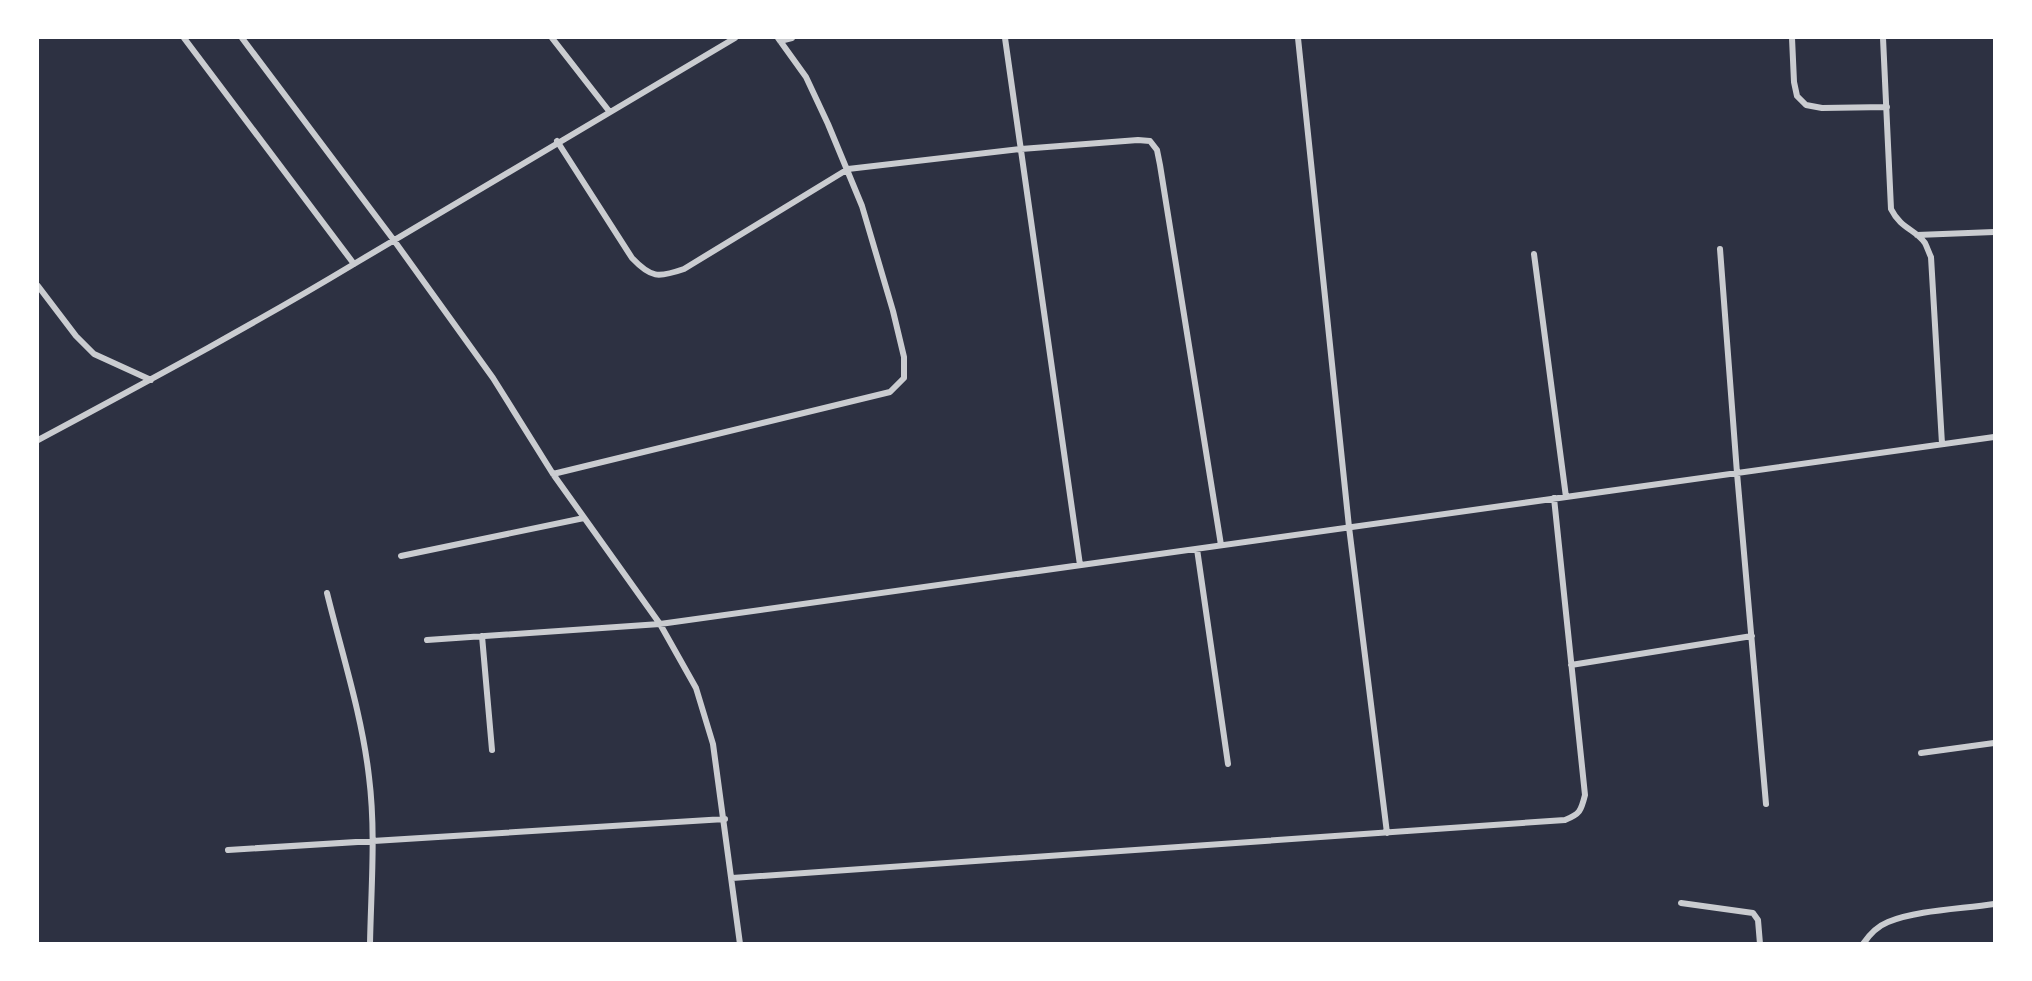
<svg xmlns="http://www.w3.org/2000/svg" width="2032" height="981" viewBox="0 0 2032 981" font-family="'Fira Sans',sans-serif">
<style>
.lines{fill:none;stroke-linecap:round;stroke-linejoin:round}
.minor{stroke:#caccd0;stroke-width:6}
</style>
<rect width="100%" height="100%" fill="#2d3142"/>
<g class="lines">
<!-- minor -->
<path class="minor" d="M184,38L354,264
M242,38L393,239L493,378L553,474L660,624L696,688L713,744L740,944
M552,38L609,111
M1005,38L1080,565
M1298,38L1349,527L1387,833
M1792,38L1794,82L1797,96L1806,105L1822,108L1887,107
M1883,38L1891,209C1901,229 1915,229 1925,243C1927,247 1929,253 1931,257L1942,444
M780,41L792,38
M557,141L632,258C651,278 658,278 684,269L848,169L1021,149L1138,140L1150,141L1157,150L1160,165L1221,545
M1917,235L1994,232
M1720,249L1737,473L1766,804
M1534,254L1566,497
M38,286L76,336L94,354L151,380
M38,440C144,383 251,326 354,264C481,188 608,112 735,38
M553,474L890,392L904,378V357L893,311L862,206L828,124L806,77L778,38
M1197,549L1228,764
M401,556L584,518
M327,593C342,654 362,715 369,777C376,832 371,889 370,944
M482,636L492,750
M427,640L660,624L1994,437
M1571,665L1752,636
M1921,753L1994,743
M228,850L725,819
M732,878L1565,820C1580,814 1581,811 1585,795L1554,498
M1681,903L1753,913L1758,920L1760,944
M1863,944C1869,935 1878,926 1888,922C1917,910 1962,909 1994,904"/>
</g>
<!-- border -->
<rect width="2032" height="981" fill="none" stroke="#ffffff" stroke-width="78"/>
</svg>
